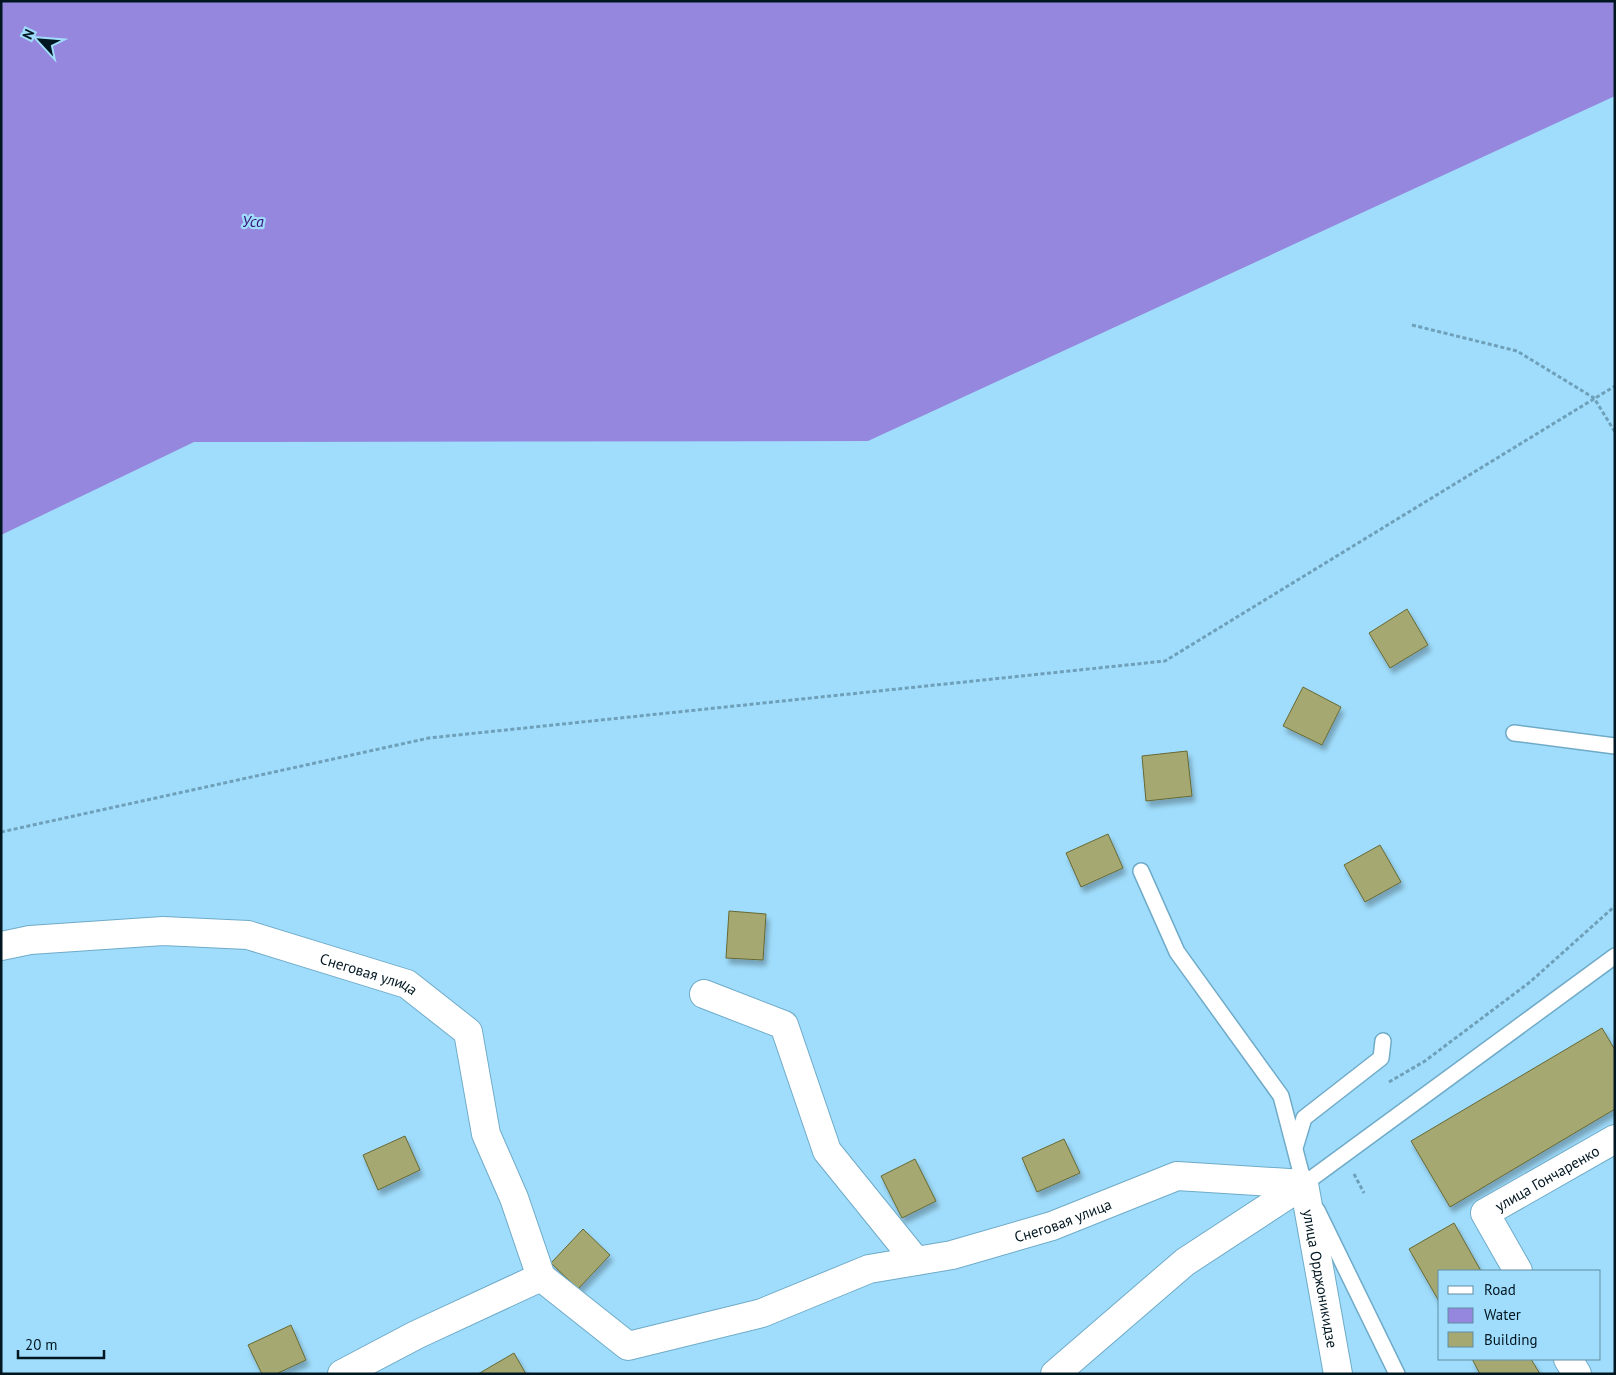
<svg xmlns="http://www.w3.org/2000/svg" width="1616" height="1375" viewBox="0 0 1616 1375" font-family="'PT Sans',sans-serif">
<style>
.water{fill:#9586de}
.building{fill:#a6a871;stroke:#676933;filter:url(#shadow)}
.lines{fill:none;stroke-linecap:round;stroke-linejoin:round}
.service-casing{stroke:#6fabc8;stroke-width:18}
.minor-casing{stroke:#6fabc8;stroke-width:30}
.path{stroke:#6fa0b9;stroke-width:3;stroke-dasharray:4 2.5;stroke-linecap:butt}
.service{stroke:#fff;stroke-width:15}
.minor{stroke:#fff;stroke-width:28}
.labels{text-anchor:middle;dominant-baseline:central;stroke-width:4.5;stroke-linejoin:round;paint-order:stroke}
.street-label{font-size:15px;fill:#001621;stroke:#a0ddfc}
.water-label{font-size:16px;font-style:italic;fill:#361179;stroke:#a0ddfc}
</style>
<defs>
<filter id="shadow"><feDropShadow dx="3" dy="5.5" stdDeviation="2.5" flood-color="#0004"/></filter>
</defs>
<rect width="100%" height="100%" fill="#a0ddfc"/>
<!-- water -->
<path class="water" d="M1,1H1615V96L868,441L194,442L1,535Z"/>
<!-- building -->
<path class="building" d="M1407,609L1428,645L1390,668L1369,633Z
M1303,687L1341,707L1322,745L1283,726Z
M1187,751L1192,796L1146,801L1142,756Z
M1108,834L1123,868L1081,887L1066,853Z
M1380,845L1401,882L1365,902L1344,865Z
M729,911L766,914L763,960L726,958Z
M1602,1028L1615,1050V1109L1450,1207L1411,1141Z
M405,1136L420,1170L378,1190L363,1155Z
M1064,1139L1080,1173L1037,1192L1022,1158Z
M915,1159L936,1201L902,1218L881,1176Z
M1454,1223L1481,1271H1440V1303L1409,1249Z
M583,1229L610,1255L578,1289L551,1263Z
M291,1325L306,1360L276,1374H262L248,1345Z
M514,1353L526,1374H478Z
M1472,1359H1531L1540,1374H1480Z"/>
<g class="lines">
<defs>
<path id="service" d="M1514,733L1615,746
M1141,871L1177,952L1281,1096L1304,1184L1307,1189
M1295,1148L1304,1118L1381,1058L1383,1041
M1304,1184L1615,956
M1317,1210L1397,1374"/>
<g id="minor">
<path id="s1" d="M1,946L30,940L163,931L248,935L407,984L468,1032L486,1134L514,1198L541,1277L628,1346L762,1313L869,1269L952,1255L1052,1226L1177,1176L1304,1184"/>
<path d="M704,994L784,1025L827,1151L916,1261"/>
<path id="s2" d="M1304,1184L1338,1374"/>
<path id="s3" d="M1518,1271L1485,1213L1615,1139"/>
<path d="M1568,1359L1577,1374"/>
<path d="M342,1374L416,1335L541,1277"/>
<path d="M1055,1374L1185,1262L1304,1184"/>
</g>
</defs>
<!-- service casing -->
<use href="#service" class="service-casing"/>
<!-- minor casing -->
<use href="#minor" class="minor-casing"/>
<!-- path -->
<path class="path" d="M1412,325L1517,351L1594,398L1615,432
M1,832L429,738L1165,661L1615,386
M1389,1082L1425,1061L1530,982L1615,906
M1354,1174L1364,1193"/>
<!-- service -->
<use href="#service" class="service"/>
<!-- minor -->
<use href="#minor" class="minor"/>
</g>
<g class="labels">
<!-- street labels -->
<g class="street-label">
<text stroke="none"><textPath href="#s1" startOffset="375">Снеговая улица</textPath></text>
<text stroke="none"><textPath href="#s3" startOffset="138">улица Гончаренко</textPath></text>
<text stroke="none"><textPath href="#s1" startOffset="1314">Снеговая улица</textPath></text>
<text stroke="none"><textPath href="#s2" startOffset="96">улица Орджоникидзе</textPath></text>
</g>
<!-- water labels -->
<g class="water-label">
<text x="253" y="221">Уса</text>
</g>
</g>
<!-- border -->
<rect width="1616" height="1375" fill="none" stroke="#001621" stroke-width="5"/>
<!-- legend -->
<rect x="1438" y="1270" width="162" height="90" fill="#a0ddfc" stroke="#608da4"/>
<rect x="1448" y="1286" width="25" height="8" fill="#ffffff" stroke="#608da4"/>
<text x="1484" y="1295" font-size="15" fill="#001621">Road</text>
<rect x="1448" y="1308" width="25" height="15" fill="#9586de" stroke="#608da4"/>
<text x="1484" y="1320" font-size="15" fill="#001621">Water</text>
<rect x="1448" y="1332" width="25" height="15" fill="#a6a871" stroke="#608da4"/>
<text x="1484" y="1345" font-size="15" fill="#001621">Building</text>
<!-- north arrow -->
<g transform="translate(40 40) rotate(296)" stroke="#a0ddfc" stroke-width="4" paint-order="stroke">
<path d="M0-4L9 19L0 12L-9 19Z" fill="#001621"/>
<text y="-8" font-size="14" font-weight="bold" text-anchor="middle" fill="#001621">N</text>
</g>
<!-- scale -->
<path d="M18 1350v8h86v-8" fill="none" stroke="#001621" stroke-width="2.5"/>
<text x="25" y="1350" font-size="15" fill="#001621" stroke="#a0ddfc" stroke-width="4" paint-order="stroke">20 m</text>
</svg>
